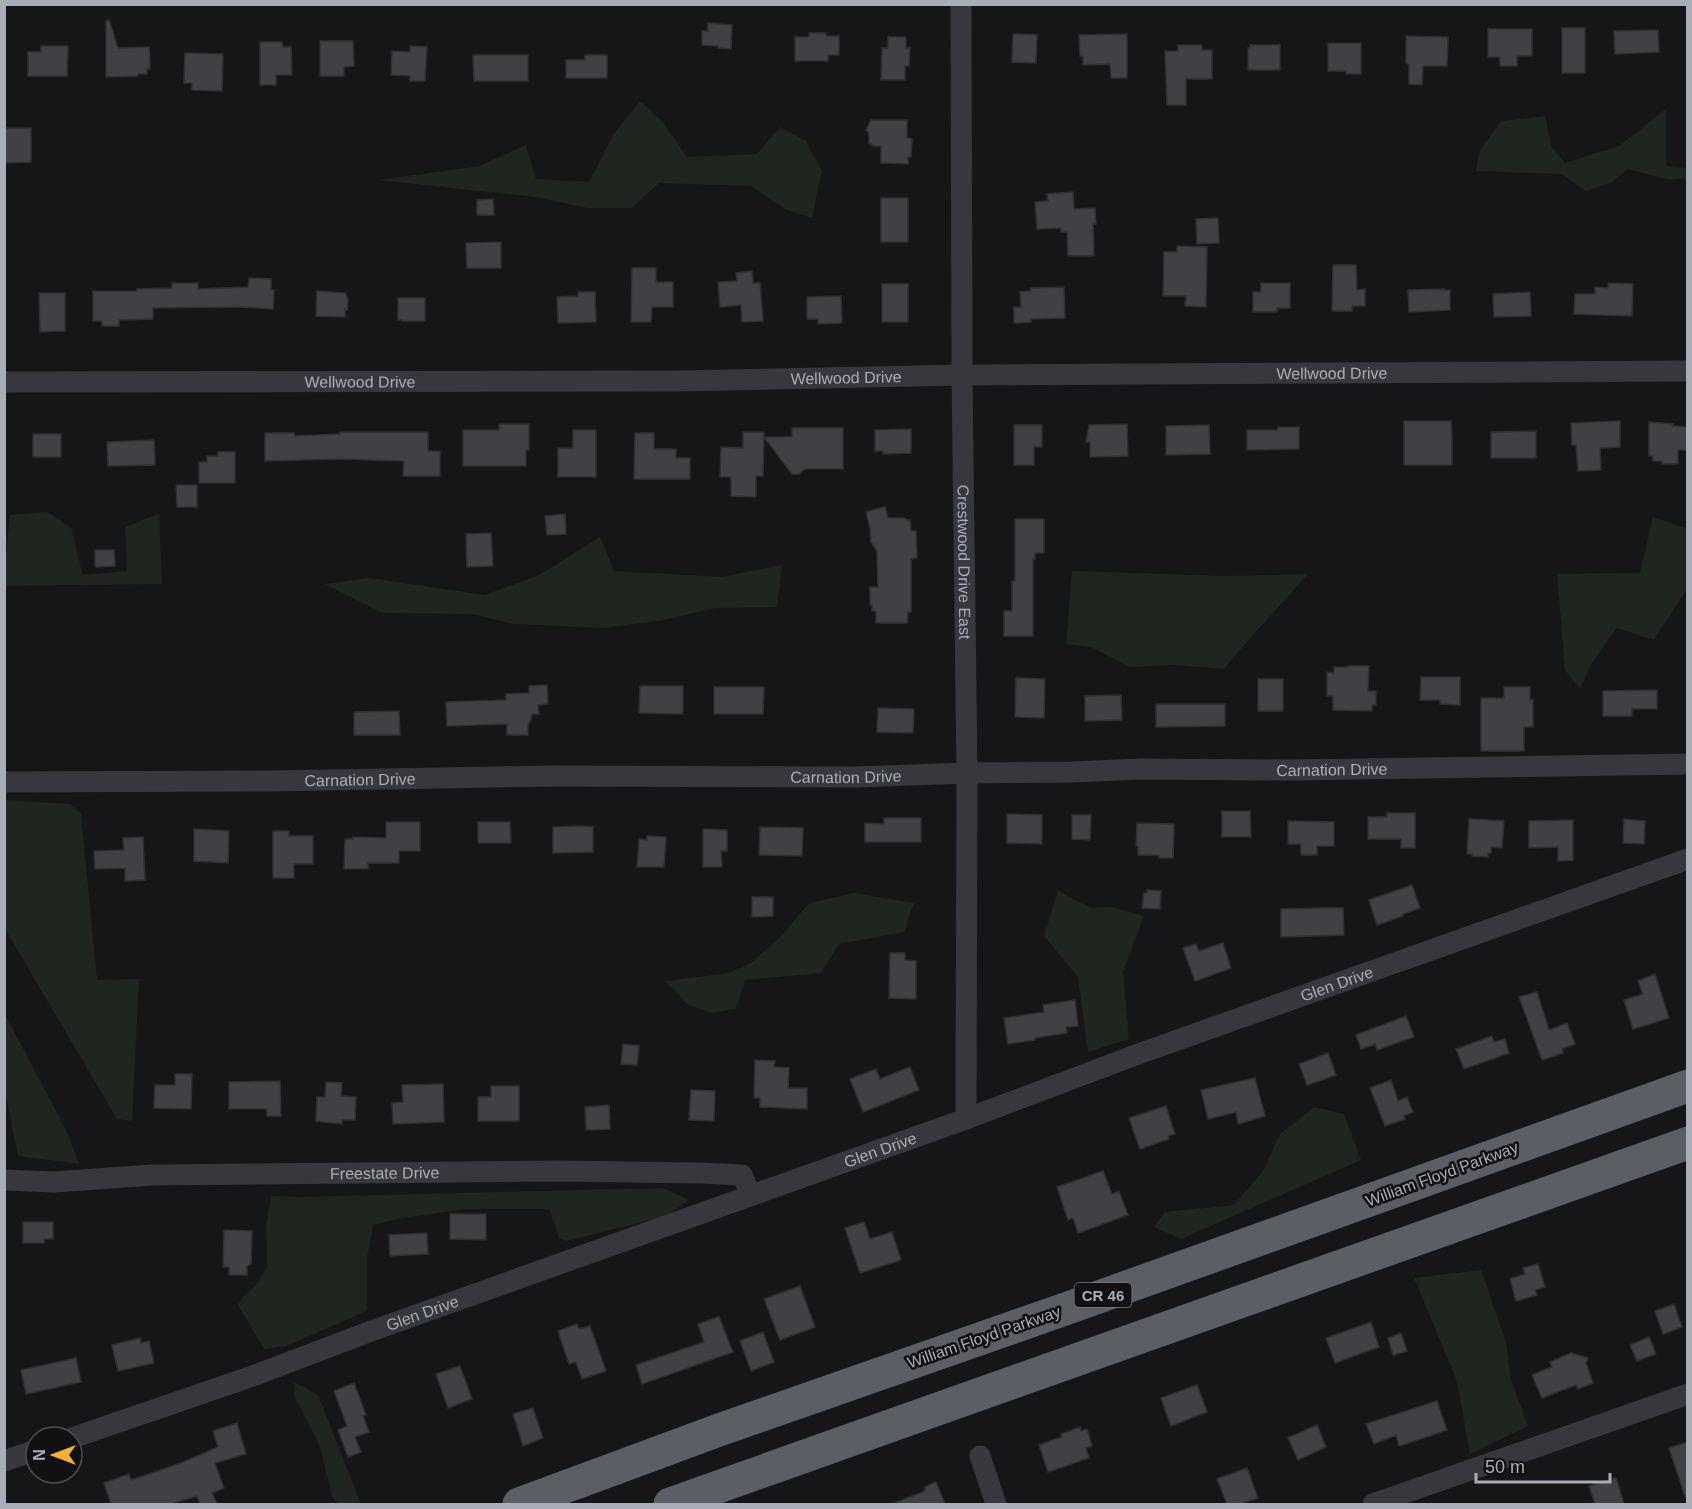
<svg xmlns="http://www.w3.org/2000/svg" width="1692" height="1509" viewBox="0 0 1692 1509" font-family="Arial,sans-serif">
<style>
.green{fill:#1e261f}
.building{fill:#404145;stroke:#303034;stroke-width:1.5}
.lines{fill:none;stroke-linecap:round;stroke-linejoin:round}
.minor{stroke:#37383d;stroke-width:21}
.trunk{stroke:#5b5e65;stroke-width:33}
.labels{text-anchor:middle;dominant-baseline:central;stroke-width:5;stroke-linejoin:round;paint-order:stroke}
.shield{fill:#111113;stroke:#7b7e86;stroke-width:1.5}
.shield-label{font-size:15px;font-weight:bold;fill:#a8adb8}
.street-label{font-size:16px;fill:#a8adb8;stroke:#111113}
</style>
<rect width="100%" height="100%" fill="#161618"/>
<!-- green -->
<path class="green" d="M640,101L663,122L687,157L757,154L780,127L806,141L822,171L812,218L785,209L751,186L659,183L632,208H587L536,197L378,180L480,166L526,145L536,179L589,182L613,135Z
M1666,109V166L1687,168V178L1670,180L1627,169L1613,182L1586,191L1562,174L1476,171L1480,150L1501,121L1545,116L1551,146L1565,163L1619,146Z
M47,512L71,528L83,575L127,571L125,527L159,514L162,584L5,586V566L10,515Z
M1653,517L1686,528L1687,530V589L1654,640L1617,628L1592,663L1580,689L1565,670L1557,574L1640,573Z
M600,537L614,571L722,577L782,565L777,607L716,608L663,620L605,628L514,624L472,614L383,613L325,584L369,578L485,595L539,575Z
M1072,571L1226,576L1308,574C1280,606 1251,636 1224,669L1175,665L1130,667L1091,647L1066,644Z
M5,800L70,804L81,814L97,980L139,979L132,1121L117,1119L5,929Z
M1058,891L1091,908L1111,907L1144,916L1123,972L1129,1039L1088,1052L1078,977L1044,936Z
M854,893L914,903L904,932L839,944L821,973L745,980L736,1009L712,1013L688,1005L665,981L729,973L751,963L780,937L809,903Z
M5,1014L66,1130L79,1164L18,1156L5,1092Z
M1314,1107L1344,1114L1361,1160L1181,1239L1154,1227L1165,1212L1234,1205L1263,1171L1280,1134Z
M663,1188L689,1200L666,1216L567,1241L559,1238L550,1209H466L403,1218L373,1225L367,1258V1311L286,1346L264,1349L238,1305L243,1297L257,1284L267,1267L266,1225L271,1196L301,1197Z
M1481,1270L1506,1342L1511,1380L1528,1426L1470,1454L1457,1381L1414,1278Z
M294,1382L318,1395L361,1504H338L332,1496L320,1446L295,1398Z"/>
<!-- building -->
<path class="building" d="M109,20L118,48L149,47L150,69H147V74H138V76L106,77V21Z
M708,23L732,25L731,49L718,48V46L702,45V31H708Z
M1562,28H1585V73H1562Z
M1488,29H1532V56H1517V66H1500V57H1488Z
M1658,30L1659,52L1615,54L1614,31Z
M809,33H826V36H839V55H828V61H795V37H809Z
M1013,34L1037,35L1036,63L1012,62Z
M1127,34V78H1111L1110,64L1083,65V56H1080L1079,35Z
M1406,36L1448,37L1447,66H1423L1422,85L1409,84V65L1406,63Z
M888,37H906V48H910L909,66H905V80H881L882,48H888Z
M320,41H353L354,66L344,67V76H320Z
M260,42H282L283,47H291L292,75H276V85H260Z
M1328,43H1361V74H1346V71H1328Z
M1178,45H1202V50H1212V79H1186V105H1167L1165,51H1178Z
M1250,45H1280V70H1248V48H1250Z
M41,46H68L67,76H28V52H41Z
M410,46L427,47L425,81H410V76L391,75L392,51L410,52Z
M185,53L223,54L222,91L192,90V83H184Z
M473,55H528V81H474Z
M585,55H607V78H566V60H585Z
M871,120H907V138L912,139L911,157H908V164L881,163V146H872V144H869V133L866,130Z
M4,128H31V162L4,163Z
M1073,192L1074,209L1095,208L1096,224H1093L1094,256H1068L1067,232H1061V228L1037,229L1035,202L1048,201L1047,194Z
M881,198H908V242H881Z
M493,199L494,215H477V200Z
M1218,218L1219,243L1197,244L1196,219Z
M501,242V268H467L466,243Z
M1177,246L1207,247L1206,307L1185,306L1186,296H1163L1164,252H1177Z
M1333,265H1356L1357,290L1365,289V306H1352V311H1332Z
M632,268H656V282H673V307H652L651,322H631Z
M752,271L753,283H760L763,321L742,322L741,305L720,307L718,282L737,281L736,273Z
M249,278L271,279V290H274L273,309L240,307L153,308V319L119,320V326H102V321H93V291H137V289L172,288V283H198V289L248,287Z
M1261,283H1290V308H1277V312H1253V292H1261Z
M1608,283L1633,284L1632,316L1574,314L1575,294H1595V287L1608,288Z
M882,284H908V322H882Z
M1064,287L1065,318L1031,319V322L1014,323V307H1021L1020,292L1030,291L1031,288Z
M1444,289V290H1450V310L1409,312L1408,290Z
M317,291L345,293L348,299L347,310L345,309V317L316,316Z
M578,292H595L596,322L558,323L557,297L578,296Z
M1530,292L1531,316L1494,317L1493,294Z
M39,293H65V331L40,332Z
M841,296L842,323L818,324V319H807V297Z
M398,298H425V321H402V320H398Z
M1404,421H1451L1452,435V465H1404Z
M1620,421V447L1600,448L1601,470L1578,471L1576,445H1572L1571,423Z
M1649,422L1673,424L1672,426L1688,427V450H1678V464H1662V461H1653V456H1649Z
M499,424H529V450H526V466H463V430H499Z
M1127,424L1128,456L1090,457V442H1086L1089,425Z
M1014,425H1042V447H1034V465H1014Z
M1209,425L1210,454L1166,455V426Z
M1278,427H1299V449L1247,450V430H1277Z
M792,428H843V469H805L799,474H792L764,437H792Z
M911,429V453L883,454V451H875V430Z
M573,430H596V477H558V448H573Z
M1536,431V458H1491V432Z
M340,432H428V451H440V476H403L404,461L340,459L265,461V433H294L295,436L340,434Z
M743,432H764L763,476H756V497L731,496V477H720L721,447L743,448Z
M635,433H654V449H676V458H690V479H634Z
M33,434H61V457H33Z
M154,440L155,465L108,466L107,442Z
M218,452H235V483H199V462H207V456H218Z
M176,485H197V507H177Z
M885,507L888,518H905L907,520H910L911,531H916L917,558L911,559V612H908L907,623H876V611H872V605H870V587H878L877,551L871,542L870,528L866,512Z
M565,514L566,534L547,535L545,516Z
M1015,519H1044V553H1035V559H1033V636H1004V611H1012V581H1015Z
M491,533L493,566L467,567L466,534Z
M95,550H114L115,566L95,567Z
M1348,666H1369L1368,691H1376V705H1372V711L1333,710V696H1327V672L1334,673V667H1348Z
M1421,677H1460V705L1440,704V700H1420Z
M1016,678L1045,679L1044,718L1015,717Z
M1258,679H1283V711H1258Z
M547,685L548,704L538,705L539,714H532L530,722L528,724V735H507V724L447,726L446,702L506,700V694L529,693V686Z
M640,686H683V714L639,713Z
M714,687H764L763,714H714Z
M1504,687H1530V700H1533V727H1524V751H1481V698H1504Z
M1657,690V709H1632V716H1603V691Z
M1121,695L1122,720L1085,721V696Z
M1156,704H1225V726L1156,727Z
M878,708L914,709L913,733L877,732Z
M399,711L400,735H354V712Z
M1222,811H1250L1251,837H1222Z
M1387,813H1415V848H1401V839H1368V817H1387Z
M1007,814L1042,815V844L1007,843Z
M1072,815H1091L1090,840L1072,839Z
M884,818H921V842H865V823L884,824Z
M1469,819L1504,821L1502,848L1491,847V853H1488V857L1472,856V854H1467Z
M1624,819L1645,821L1644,844L1623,843Z
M1573,820V860L1558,861V847L1529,848V821Z
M1288,821L1334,822V846H1317V855H1301V844H1288Z
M386,822H420V851H399V863H368V869H344L345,839H353V837L386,838Z
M478,822H510L511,843H478Z
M1137,823L1174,824L1173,858H1159V855H1138V846H1136Z
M582,826L593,827V852L553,853V827Z
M760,827L803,828L802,856L759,855Z
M194,829L229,831L228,863L194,861Z
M703,829L727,830V851H721L722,867H703Z
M273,831H289V836H313V864H294V878H273Z
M647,836L666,837L664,867H637L639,839L647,840Z
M143,837L145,880L125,881V868L95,869L94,851L124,850L123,838Z
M1412,885L1420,908L1403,914V916L1377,925L1369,900Z
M1147,890L1161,891L1160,909L1142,908L1144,893H1147Z
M752,897H773V916L752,917Z
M1324,908H1343L1344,935L1281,937V909Z
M1223,943L1231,968L1195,981L1183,948L1196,944L1199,951Z
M890,953H905V960L916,961V999L889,998Z
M1655,974L1669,1018L1633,1029L1624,1000L1643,994L1638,981Z
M1537,992L1549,1030L1567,1023L1575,1044L1562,1049L1563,1053L1542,1060L1519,997Z
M1075,1000L1078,1026L1066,1027L1067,1033L1035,1038V1040L1008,1044L1004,1018L1044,1012L1043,1005Z
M1406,1016L1414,1037L1377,1050L1375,1044L1361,1049L1356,1035Z
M1492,1036L1494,1042L1505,1039L1509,1053L1464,1069L1456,1049Z
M623,1044L639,1046L637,1065L621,1064Z
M1328,1053L1336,1075L1307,1085L1299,1064Z
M755,1060L775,1061L774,1067L789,1068L788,1088H807V1109L760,1107V1098H754Z
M910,1067L919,1090L863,1112L850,1079L876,1069L880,1079Z
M175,1074H192L191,1109L154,1108L155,1085H175Z
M1255,1078L1265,1116L1238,1124L1236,1112L1208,1119L1201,1090Z
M1391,1080L1398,1101L1407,1097L1413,1112L1404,1116L1405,1119L1385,1126L1370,1088Z
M280,1081L281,1116H267V1109H229V1082Z
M326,1082L342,1083L341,1096L356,1097L355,1120H342V1124L316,1121L317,1097H325Z
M443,1084L444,1122L393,1124L392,1103L403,1102L402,1085Z
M491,1086H519V1121H478V1097H491Z
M691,1090L715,1091L714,1121L689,1120Z
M609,1105L610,1129L586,1130L585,1107Z
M1166,1106L1175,1134L1168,1136L1169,1139L1140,1149L1129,1118Z
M1103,1171L1112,1194L1119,1191L1128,1215L1078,1233L1073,1218L1068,1220L1057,1187Z
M450,1214H486V1240L450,1239Z
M23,1222H53V1239H44V1243H23Z
M864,1222L870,1239L892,1232L901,1260L860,1273L845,1228Z
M224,1230L252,1231L251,1264L247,1266V1275H229V1267H223Z
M427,1233L428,1254L390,1256L389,1235Z
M1538,1264L1545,1287L1535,1290L1537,1295L1516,1301L1510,1279L1525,1274L1523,1268Z
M800,1286L815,1327L780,1340L764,1299Z
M1674,1304L1682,1327L1663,1334L1655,1311Z
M719,1317L733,1352L642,1384L636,1365L704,1342L698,1324Z
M1371,1322L1379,1347L1335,1363L1326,1338Z
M577,1324L579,1329L590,1326L606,1371L582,1379L576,1362L569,1364L558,1331Z
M763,1332L774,1362L751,1371L740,1341Z
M1401,1333L1407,1351L1393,1355L1388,1338Z
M1649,1337L1656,1354L1637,1361L1630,1345Z
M140,1338L141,1343L149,1341L154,1363L118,1371L112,1345Z
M1571,1353L1588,1358L1586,1363L1593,1383L1578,1389L1576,1385L1542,1398L1532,1375L1552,1367L1550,1362Z
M76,1358L81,1382L26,1394L21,1370Z
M460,1366L472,1399L448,1408L436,1374Z
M354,1383L366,1415L363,1416L369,1432L355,1437L361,1452L348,1457L338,1430L347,1426L334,1391Z
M1197,1385L1207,1412L1171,1426L1161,1398Z
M1437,1401L1447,1430L1399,1446L1396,1435L1374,1444L1366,1424Z
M533,1408L543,1438L523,1446L513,1414Z
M237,1423L246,1454L215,1463L224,1488L212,1493L217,1504H200L197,1496L171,1504H111L104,1483L129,1474L131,1480L181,1463L218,1447L213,1431Z
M1317,1425L1326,1447L1298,1460L1288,1438Z
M1080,1427L1081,1431L1087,1429L1092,1446L1086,1448L1089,1458L1048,1472L1039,1445L1061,1437V1434Z
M1688,1442V1496H1685L1669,1448Z
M1247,1468L1258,1498L1240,1504H1227L1217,1479Z
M1616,1478L1624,1504H1595L1589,1486Z
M936,1482L945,1504H892L925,1491V1487Z"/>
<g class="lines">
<!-- minor -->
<g class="minor">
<path id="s1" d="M961,4L962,375L967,773L966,1119"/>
<path id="s2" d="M4,382L676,381L962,375L1688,371"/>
<path id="s3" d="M4,782L267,781L556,776L855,777L967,773L1072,772L1141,769L1290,770L1688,764"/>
<path id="s4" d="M4,1180L54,1182L152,1175L557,1171L700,1173L742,1175L751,1195"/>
<path id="s5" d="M72,1438L250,1377L374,1330L966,1119L1141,1053L1688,859"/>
<path d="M980,1456L996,1504"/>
<path d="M4,1461L36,1450"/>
<path d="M1373,1504L1688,1394"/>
</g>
<!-- trunk -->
<path class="trunk" d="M519,1504L719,1430L1068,1308L1688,1086
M670,1504L1688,1143"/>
</g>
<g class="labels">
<!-- shield labels -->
<rect class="shield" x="1074.5" y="1283" width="57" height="24" rx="4.5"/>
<g class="shield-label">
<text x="1103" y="1295">CR 46</text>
</g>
<!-- street labels -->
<g class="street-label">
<text stroke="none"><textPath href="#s2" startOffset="1328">Wellwood Drive</textPath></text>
<text stroke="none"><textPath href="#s2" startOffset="842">Wellwood Drive</textPath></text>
<text stroke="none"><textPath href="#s2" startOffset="356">Wellwood Drive</textPath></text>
<text stroke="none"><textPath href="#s1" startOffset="558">Crestwood Drive East</textPath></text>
<text stroke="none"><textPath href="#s3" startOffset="1328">Carnation Drive</textPath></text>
<text stroke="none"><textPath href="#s3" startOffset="842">Carnation Drive</textPath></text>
<text stroke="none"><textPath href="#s3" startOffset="356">Carnation Drive</textPath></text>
<text stroke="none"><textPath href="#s5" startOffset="1344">Glen Drive</textPath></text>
<text stroke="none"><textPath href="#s5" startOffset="858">Glen Drive</textPath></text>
<text stroke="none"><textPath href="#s4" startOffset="381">Freestate Drive</textPath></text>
<text transform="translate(1442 1174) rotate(-20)">William Floyd Parkway</text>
<text stroke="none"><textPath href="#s5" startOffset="372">Glen Drive</textPath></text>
<text transform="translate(984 1337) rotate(-19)">William Floyd Parkway</text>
</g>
</g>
<!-- border -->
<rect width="1692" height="1509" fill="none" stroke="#a8adb8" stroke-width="12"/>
<!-- north arrow -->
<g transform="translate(54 1455) rotate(270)"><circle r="28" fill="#111113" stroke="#4d4f55" stroke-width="1.5"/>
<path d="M0-4.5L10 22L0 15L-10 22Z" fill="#f2b134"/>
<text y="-9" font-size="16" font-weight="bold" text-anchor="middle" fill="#a8adb8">N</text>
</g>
<!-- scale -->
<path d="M1476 1473v9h134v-9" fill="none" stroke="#a8adb8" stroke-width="3"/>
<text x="1485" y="1473" font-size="18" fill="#a8adb8" stroke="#111113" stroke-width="4.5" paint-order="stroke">50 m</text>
</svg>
